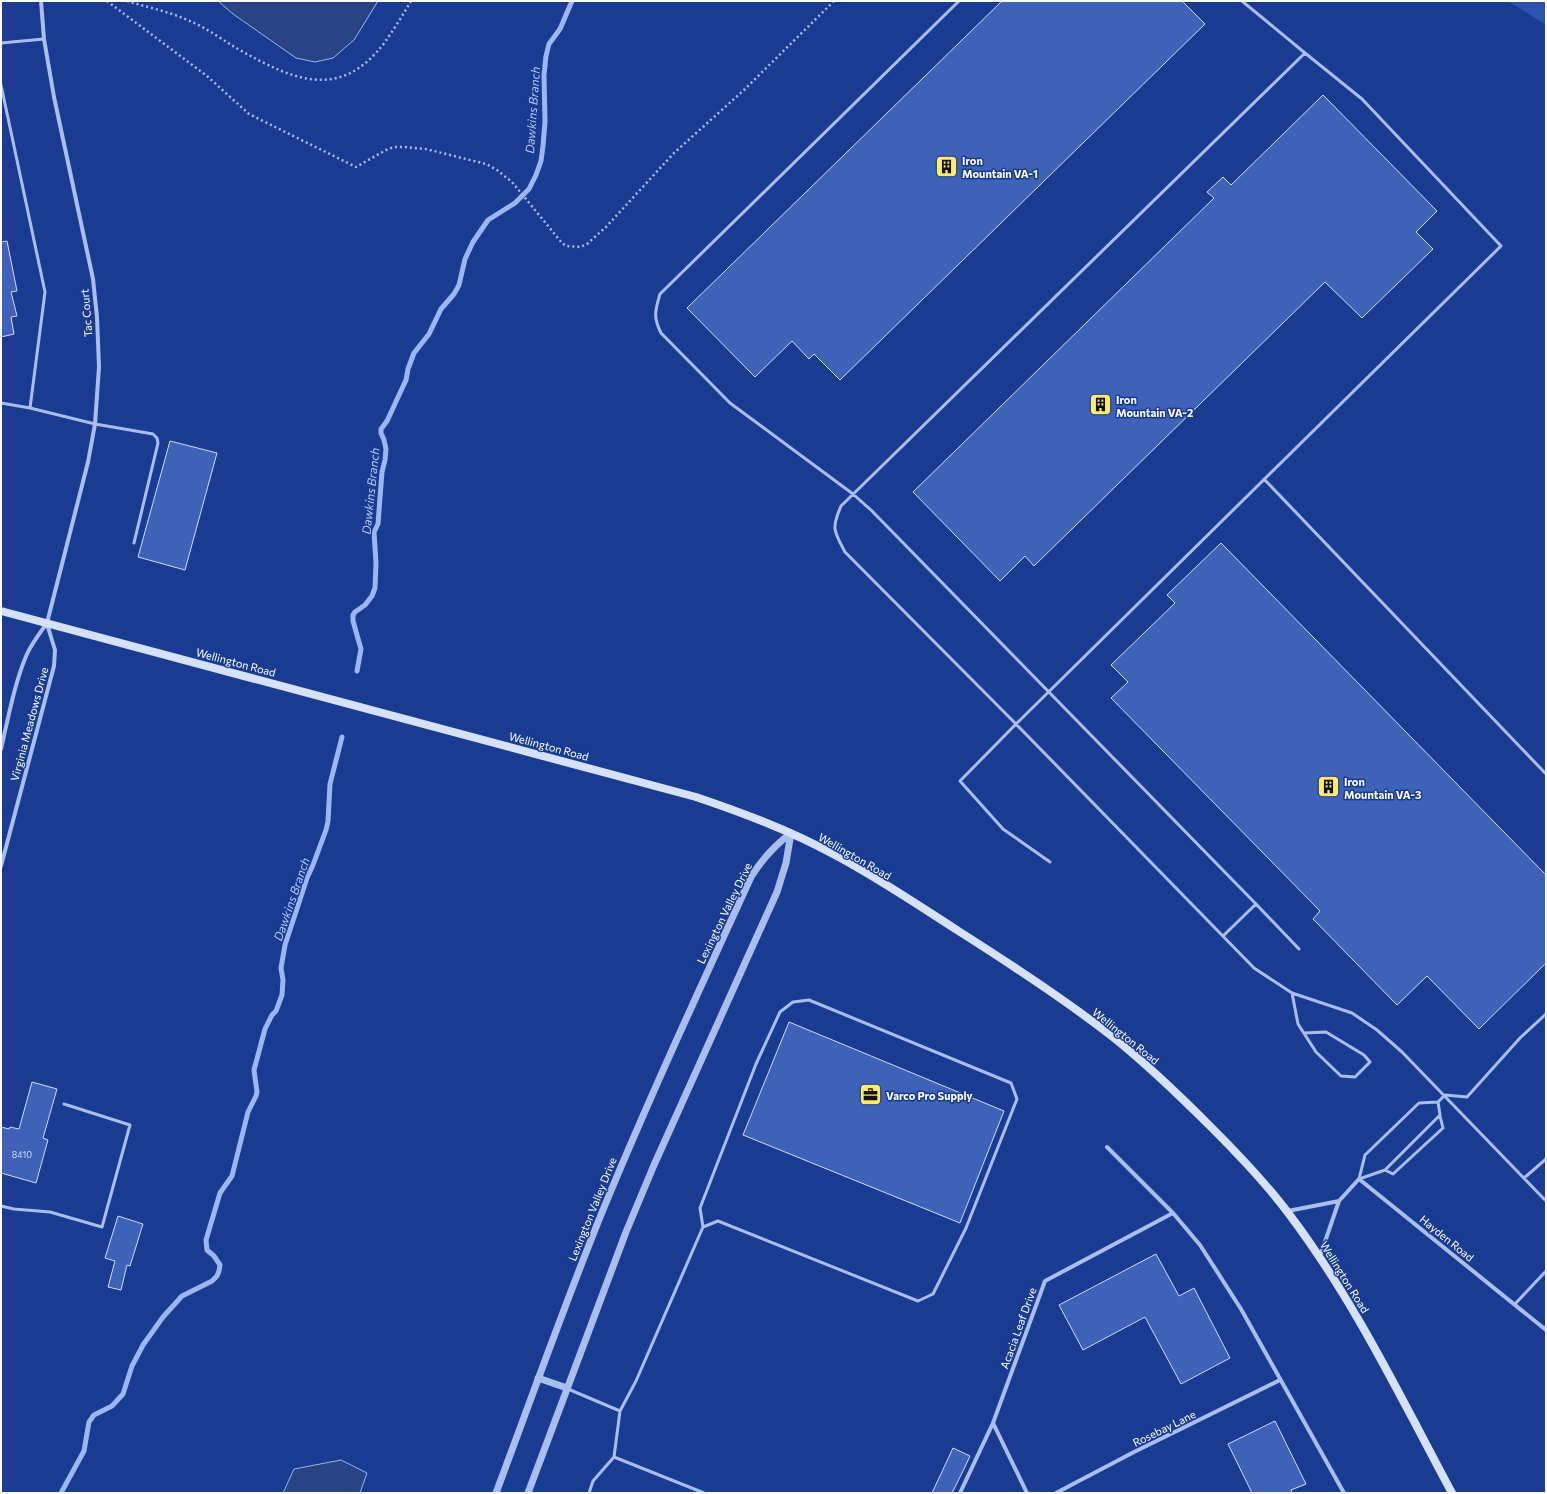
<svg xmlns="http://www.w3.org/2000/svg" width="1547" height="1494" viewBox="0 0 1547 1494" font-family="Commissioner,sans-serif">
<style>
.green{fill:#2c53b0}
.water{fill:#2a4385;stroke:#9bb6f2}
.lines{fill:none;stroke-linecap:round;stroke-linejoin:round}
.stream{stroke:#9bb6f2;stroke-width:5}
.building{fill:#3e62b8;stroke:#cfdcfb}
.path{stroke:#a9beef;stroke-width:2.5;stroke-dasharray:2 3;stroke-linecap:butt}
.service{stroke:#a9beef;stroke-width:3}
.minor{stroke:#a9beef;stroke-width:4}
.tertiary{stroke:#a9beef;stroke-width:7}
.secondary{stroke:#d6e0fb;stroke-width:8}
.labels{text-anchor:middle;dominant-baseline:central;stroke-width:3;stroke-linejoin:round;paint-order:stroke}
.number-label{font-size:9px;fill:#cfd8ed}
.poi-label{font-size:11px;font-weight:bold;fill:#fff;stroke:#193b92;text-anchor:start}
.street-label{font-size:11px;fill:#fff;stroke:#193b92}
.water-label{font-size:12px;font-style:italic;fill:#b5c9f6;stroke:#193b92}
</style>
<rect width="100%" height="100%" fill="#193b92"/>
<!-- green -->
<path class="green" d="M1508,1H1546V25Z"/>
<!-- water -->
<path class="water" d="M218,1H378L354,40L333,58L315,62L296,58L233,14Z
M341,1460L367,1473L360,1493H283L294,1469Z"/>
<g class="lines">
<!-- stream -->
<path class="stream" d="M357,671L361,649L353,621V615L355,612L365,605L372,596L375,588L376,563L374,532L378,524L382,472L385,460L386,449L384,440L381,433V429L387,421L406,380L408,369L414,353L429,334L441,309L454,294L459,285L465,259L473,242L488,220L515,203L529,189L536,175L541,161L543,146L545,122L544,75L546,56L549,44L560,29L572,1
M61,1493L84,1451L89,1422L94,1415L112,1406L123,1394L132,1366L143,1345L163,1317L182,1296L212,1281L217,1276L219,1271L220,1265L214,1256L207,1250L206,1240L220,1193L232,1176L248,1112L256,1096L257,1092L254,1070L265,1029L272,1015L276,1011L282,995L283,980L281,968L285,945L307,878L313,865L326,830L328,821L330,784L342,737"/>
</g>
<!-- building -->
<path class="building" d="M1002,1H1182L1205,24L840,380L814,354L809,359L792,341L755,377L687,308Z
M1323,95L1437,211L1416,232L1433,249L1362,318L1325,282L1034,566L1025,556L1000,581L913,492L1214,198L1207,192L1223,177L1231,185Z
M7,241L17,291L11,292L17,316L11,317L14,334L1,337V242Z
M170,441L217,453L185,570L138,557Z
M1221,543L1546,875V963L1479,1029L1427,976L1397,1005L1313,919L1320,911L1111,698L1128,682L1111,665L1175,603L1167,595Z
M789,1022L1004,1111L960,1223L743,1135Z
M32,1082L57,1089L43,1138L48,1140L36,1183L1,1173V1127L9,1129L10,1127L19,1129Z
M118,1216L143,1224L130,1266L127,1265L121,1290L108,1287L115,1261L105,1258Z
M1156,1254L1179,1296L1194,1288L1230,1358L1181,1384L1145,1317L1083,1350L1059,1305Z
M1275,1421L1306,1484L1291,1490L1292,1493H1252L1228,1444Z
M953,1448L970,1456L964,1469L952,1493H932Z"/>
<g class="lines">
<!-- path -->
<path class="path" d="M107,1L207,76L249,114L356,167L386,150L394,147H404L426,149L486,164L497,170L512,182L562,243L566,246L580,247L587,244L606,227L674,153L744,90L834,1
M127,1C146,7 167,11 185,19C204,26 221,39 238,49C293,80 340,102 385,42C394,29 403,15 411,1"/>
<!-- service -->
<path class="service" d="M959,1L660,294C655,311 653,317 661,333L730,403L853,494L871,510L1256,904L1223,936
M1242,1L1305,53L841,506C831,529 834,531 845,552L1016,724L1254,968L1292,993L1352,1013L1377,1030L1402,1052L1546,1201
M1,43L44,39
M1,85L45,292L30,408
M1,403L30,408L95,424L153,434L157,438L158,443L134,543
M1264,479L1546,774
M1050,862L1003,829L960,781L1016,724L1501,246L1362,99L1305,53
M1256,904L1299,949
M1292,993L1298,1024L1316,1052L1341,1076L1355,1077L1370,1062L1364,1055L1326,1032L1304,1033
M1438,1102L1440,1115L1385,1170L1359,1179L1365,1155L1419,1103Z
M1438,1102L1445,1095L1467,1097L1520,1038L1546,1014
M1385,1170L1393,1174L1443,1128L1440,1116
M1524,1178L1546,1159
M1,1206L14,1209L50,1212L102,1227L130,1125L64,1104
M1515,1304L1546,1271
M568,1389L620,1411L636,1381L703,1227L700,1208L756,1064L780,1012L793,1002L809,1000L1011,1083L1017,1099L966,1228L933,1294L918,1301L718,1221L703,1227
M614,1457L704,1493
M589,1493L593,1481L614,1457L620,1411"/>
<!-- minor -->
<path class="minor" d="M1,749C8,719 15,681 27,654C32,643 40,633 47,623L88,462L95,424L99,367L97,317L93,279L54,97L44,39L41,1
M1,866L54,666L55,650L47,624
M1107,1147L1173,1213L1200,1245L1241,1309L1344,1493
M1339,1201L1359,1179L1546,1330
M1288,1211L1339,1201L1320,1256
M993,1423L1027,1493
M960,1493L993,1423L1045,1281L1173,1213
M1056,1493L1134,1452L1280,1380"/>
<!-- tertiary -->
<path class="tertiary" d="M538,1378L567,1388
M496,1493C532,1397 566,1300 605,1205C651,1094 701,986 751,877C762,859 774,846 791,833
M528,1493L626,1232L654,1165L777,892L786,863L791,833"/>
<!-- secondary -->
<path class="secondary" d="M1,611L696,797C743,813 789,830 833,854C877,877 918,905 960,932C1012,965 1064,999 1113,1037C1148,1065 1179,1095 1211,1127C1238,1154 1266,1183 1289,1214C1354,1300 1401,1398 1452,1493"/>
</g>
<!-- icons -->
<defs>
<symbol id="building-square" viewBox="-11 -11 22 22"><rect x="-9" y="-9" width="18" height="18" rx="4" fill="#ffeb67" stroke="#193b92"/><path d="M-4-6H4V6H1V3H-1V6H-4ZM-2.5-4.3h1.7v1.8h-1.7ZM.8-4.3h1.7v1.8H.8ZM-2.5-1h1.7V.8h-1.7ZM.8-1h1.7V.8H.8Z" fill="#111"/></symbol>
<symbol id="office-square" viewBox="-11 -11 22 22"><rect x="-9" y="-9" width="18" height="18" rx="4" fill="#ffeb67" stroke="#193b92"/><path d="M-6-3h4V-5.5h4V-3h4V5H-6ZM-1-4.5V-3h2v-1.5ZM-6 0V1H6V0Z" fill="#111"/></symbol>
</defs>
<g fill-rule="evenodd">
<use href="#building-square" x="934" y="154" width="25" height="25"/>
<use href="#building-square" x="1088" y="392" width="25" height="25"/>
<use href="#building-square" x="1316" y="774" width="25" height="25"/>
<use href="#office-square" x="858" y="1082" width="25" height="25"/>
</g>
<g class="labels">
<!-- number labels -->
<g class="number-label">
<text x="22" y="1154">8410</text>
</g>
<!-- poi labels -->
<g class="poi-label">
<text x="962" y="160">Iron<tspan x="962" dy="13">Mountain VA-1</tspan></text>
<text x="1116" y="399">Iron<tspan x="1116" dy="13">Mountain VA-2</tspan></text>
<text x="1344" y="781">Iron<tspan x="1344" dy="13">Mountain VA-3</tspan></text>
<text x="886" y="1095">Varco Pro Supply</text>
</g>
<!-- street labels -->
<g class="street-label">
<text transform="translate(86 313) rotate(-95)">Tac Court</text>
<text transform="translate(236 662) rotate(15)">Wellington Road</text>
<text transform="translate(29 724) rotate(-75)">Virginia Meadows Drive</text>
<text transform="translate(549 746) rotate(15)">Wellington Road</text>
<text transform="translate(855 856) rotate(30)">Wellington Road</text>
<text transform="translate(724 913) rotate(-64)">Lexington Valley Drive</text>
<text transform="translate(1126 1036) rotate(39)">Wellington Road</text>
<text transform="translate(592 1209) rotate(-68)">Lexington Valley Drive</text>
<text transform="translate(1447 1238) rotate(39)">Hayden Road</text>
<text transform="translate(1345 1277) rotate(58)">Wellington Road</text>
<text transform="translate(1018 1328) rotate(-70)">Acacia Leaf Drive</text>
<text transform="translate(1164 1428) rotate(-26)">Rosebay Lane</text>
</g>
<!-- water labels -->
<g class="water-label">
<text transform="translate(532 110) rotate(-86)">Dawkins Branch</text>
<text transform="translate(370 491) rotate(-84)">Dawkins Branch</text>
<text transform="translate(291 899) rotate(-71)">Dawkins Branch</text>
</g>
</g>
<!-- border -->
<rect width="1547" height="1494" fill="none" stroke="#ffffff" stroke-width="4"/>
</svg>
